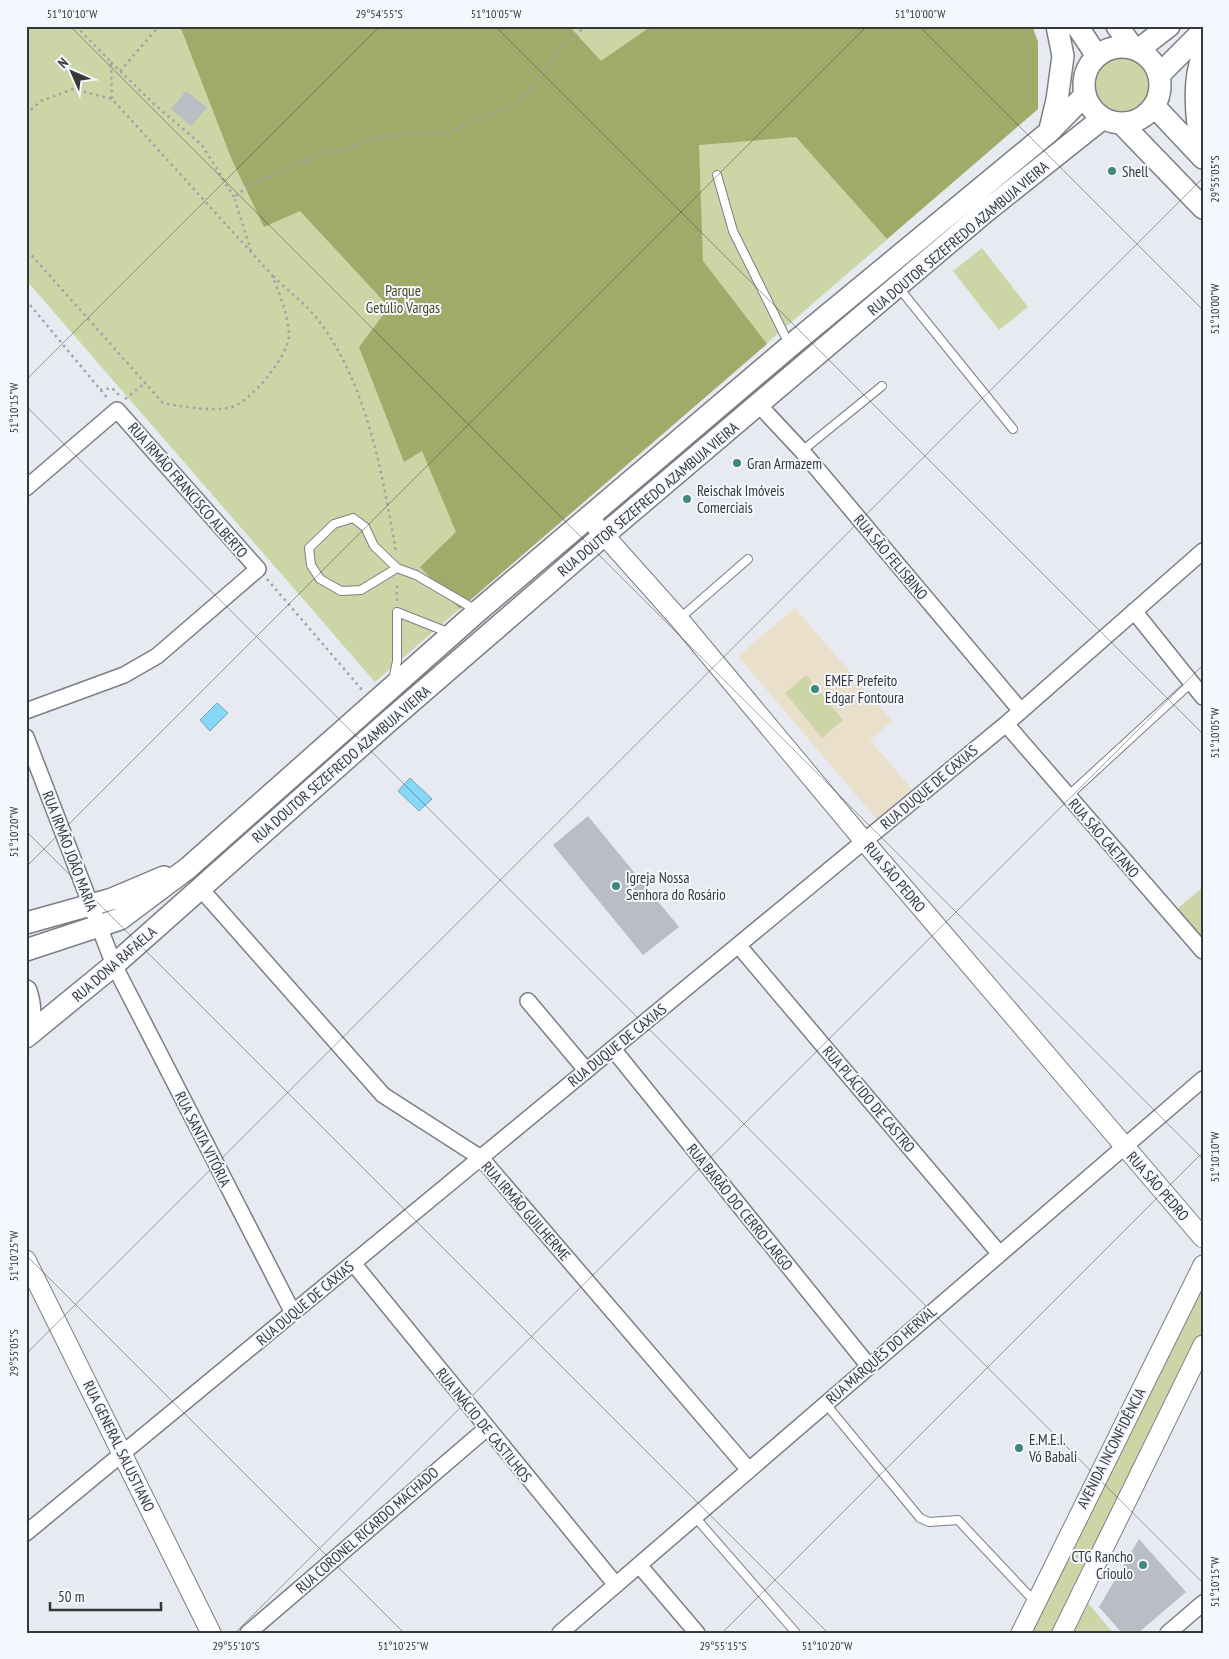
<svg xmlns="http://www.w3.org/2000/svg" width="1229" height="1659" viewBox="0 0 1229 1659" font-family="'PT Sans Narrow',sans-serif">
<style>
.education{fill:#eadfca}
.green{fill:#ccd5a6}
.forest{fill:#a0ab69}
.water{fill:#87d7f6;stroke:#6fa7bd}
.building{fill:#babdc4}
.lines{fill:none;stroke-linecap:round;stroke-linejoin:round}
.service-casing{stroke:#7c7e85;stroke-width:10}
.minor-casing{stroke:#7c7e85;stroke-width:18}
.tertiary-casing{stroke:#7c7e85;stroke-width:21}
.secondary-casing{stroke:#7c7e85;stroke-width:24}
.path{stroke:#a1a3a8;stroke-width:2.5;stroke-dasharray:2.5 4;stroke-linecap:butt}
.service{stroke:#fff;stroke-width:8}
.minor{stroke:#fff;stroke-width:15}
.tertiary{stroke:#fff;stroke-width:19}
.secondary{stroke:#fff;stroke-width:21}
.ticks{fill:none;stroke:#363739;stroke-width:1;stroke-opacity:0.45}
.poi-dot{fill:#41877e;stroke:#f4f7fe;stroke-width:2}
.labels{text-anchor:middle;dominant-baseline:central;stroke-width:4;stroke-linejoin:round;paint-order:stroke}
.poi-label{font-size:15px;fill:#363739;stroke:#f4f7fe;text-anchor:start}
.street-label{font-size:15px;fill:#363739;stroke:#f4f7fe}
.park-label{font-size:15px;fill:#454c1b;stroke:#f4f7fe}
.neatline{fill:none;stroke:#363739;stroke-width:2}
.ticks-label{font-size:12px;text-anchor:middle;fill:#363739}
</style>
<rect width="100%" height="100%" fill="#e7eaf1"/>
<!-- education -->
<path class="education" d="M795,608L892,721L870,740L913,791L878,821L738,656Z"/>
<!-- green -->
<path class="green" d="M26,26H1032L1038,42V109L375,682L26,280Z
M1090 85a32 32 0 1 1 64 0a32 32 0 1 1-64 0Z
M982,248L1028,307L999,330L953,271Z
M806,675L843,720L822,738L785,693Z
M1203,887V940L1177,909Z
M1203,1288V1333L1056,1633H1031Z
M1087,1602L1113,1633H1072Z"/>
<!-- forest -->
<path class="forest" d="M180,26H569L601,61L650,27L660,26H1032L1038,42V109L887,239L796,137L699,145L703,261L767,344L460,609L420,567L456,532L422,451L404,462L359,347L389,307L300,211L264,227L232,160Z"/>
<!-- water -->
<path class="water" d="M217,703L228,713L210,731L200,720Z
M410,778L432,799L419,811L398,791Z"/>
<!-- building -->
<path class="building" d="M186,91L207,108L191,126L171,109Z
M588,816L679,927L643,955L553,845Z
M1139,1539L1186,1592L1138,1633H1122L1099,1607Z"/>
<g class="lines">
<defs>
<path id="service" d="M717,175L733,231L789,344
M899,288L1013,429
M802,451L882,386
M397,568L361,590L341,591L320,579L311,565L309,548L334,524L353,518L365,527L374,546L397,568L416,575L476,610
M679,619L748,559
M393,680L397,661V612L450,633
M1068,796L1191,683
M825,1403L920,1518L929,1522L958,1520L1035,1602
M695,1517L796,1633"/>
<path id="minor" d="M759,405L802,451L1021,711
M26,488L117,410L258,569L157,656L124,675L26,711
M1134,611L1203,697
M1006,724L1203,951
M26,737L114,965L293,1313
M200,888L383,1095L481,1158L749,1470
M738,945L999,1253
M528,1001L586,1070
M613,1049L868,1365
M353,1263L616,1585
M26,1533L1006,724L1203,551
M639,1565L697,1633
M248,1633L487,1428
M560,1633L1203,1079
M1168,1633L1203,1603"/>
<path id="tertiary" d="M588,517L679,619L864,841L1203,1238
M26,1260L211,1633
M1021,1633L1203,1265
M1062,1633L1203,1345"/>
<path id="secondary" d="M1077,26L1097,56
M1117,26L1134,49
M1084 85a38 38 0 1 1 76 0a38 38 0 1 1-76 0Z
M1138,50L1169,26
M1203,55C1191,84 1197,126 1203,156
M1159,75L1203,31
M1154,106L1203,158
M1121,123L1203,208
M1050,129L1057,100L1063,56L1057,26
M26,923L112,899L164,877
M26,950L120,919L188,868L478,611L790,346L1049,132L1085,95
M26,991C31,1006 31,1017 26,1032
M26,1037L114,965L389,721L604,535L985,212L1103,118"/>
</defs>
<!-- service casing -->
<use href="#service" class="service-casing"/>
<!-- minor casing -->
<use href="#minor" class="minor-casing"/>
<!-- tertiary casing -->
<use href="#tertiary" class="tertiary-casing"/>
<!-- secondary casing -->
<use href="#secondary" class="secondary-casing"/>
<!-- path -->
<path class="path" d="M76,26L111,62L112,99
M111,62L155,105L202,145L234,197
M120,71L159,26
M26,114L41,101L73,89L112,99L272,275C279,293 288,314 289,334C290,355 249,405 228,408C206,411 185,407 163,403L26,249
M251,251L234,197L252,184L323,153L352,147L371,139L385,136L454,131L473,121L512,107L525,95L563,46L586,26
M273,276C288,291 307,305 319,321C368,387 382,473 396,551
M26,300L108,399
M100,390L112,388L119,395
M125,399L145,383
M267,579L363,691
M397,601V582"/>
<!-- service -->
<use href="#service" class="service"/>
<!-- minor -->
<use href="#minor" class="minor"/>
<!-- tertiary -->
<use href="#tertiary" class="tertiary"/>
<!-- secondary -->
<use href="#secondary" class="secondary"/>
</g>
<!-- ticks -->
<path class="ticks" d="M70,26L1203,1159M495,26L1203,734M919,26L1203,310M26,380L380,26M26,406L1203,1583M26,831L828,1633M26,867L867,26M26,1255L404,1633M26,1354L1203,178M235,1633L1203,665M722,1633L1203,1152"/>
<!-- markers -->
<g class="poi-dot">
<circle cx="1112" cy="171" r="5"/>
<circle cx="737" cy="463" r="5"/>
<circle cx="687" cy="499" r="5"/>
<circle cx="815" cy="689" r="5"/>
<circle cx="616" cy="886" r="5"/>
<circle cx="1019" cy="1448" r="5"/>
<circle cx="1143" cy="1565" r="5"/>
</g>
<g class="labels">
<!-- poi labels -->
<g class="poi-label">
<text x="1122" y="171">Shell</text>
<text x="747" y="463">Gran Armazem</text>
<text x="697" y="490">Reischak Imóveis<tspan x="697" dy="17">Comerciais</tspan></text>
<text x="825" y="680">EMEF Prefeito<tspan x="825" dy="17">Edgar Fontoura</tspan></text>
<text x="626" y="877">Igreja Nossa<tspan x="626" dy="17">Senhora do Rosário</tspan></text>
<text x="1029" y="1439">E.M.E.I.<tspan x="1029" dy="17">Vó Babali</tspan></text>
<text x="1133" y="1556" text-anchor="end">CTG Rancho<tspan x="1133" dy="17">Crioulo</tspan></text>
</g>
<!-- street labels -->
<g class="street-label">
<text transform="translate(958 238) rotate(-40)">RUA DOUTOR SEZEFREDO AZAMBUJA VIEIRA</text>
<text transform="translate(188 490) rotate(49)">RUA IRMÃO FRANCISCO ALBERTO</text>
<text transform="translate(648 499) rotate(-40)">RUA DOUTOR SEZEFREDO AZAMBUJA VIEIRA</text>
<text transform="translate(891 557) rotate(50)">RUA SÃO FELISBINO</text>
<text transform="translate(341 764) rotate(-41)">RUA DOUTOR SEZEFREDO AZAMBUJA VIEIRA</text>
<text transform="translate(929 787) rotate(-40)">RUA DUQUE DE CAXIAS</text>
<text transform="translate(1104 838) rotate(49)">RUA SÃO CAETANO</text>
<text transform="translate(70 851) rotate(69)">RUA IRMÃO JOÃO MARIA</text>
<text transform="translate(895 877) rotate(50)">RUA SÃO PEDRO</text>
<text transform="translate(114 964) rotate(-41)">RUA DONA RAFAELA</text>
<text transform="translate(617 1045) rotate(-39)">RUA DUQUE DE CAXIAS</text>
<text transform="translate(869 1099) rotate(50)">RUA PLÁCIDO DE CASTRO</text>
<text transform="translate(203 1139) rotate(63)">RUA SANTA VITÓRIA</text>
<text transform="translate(1158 1186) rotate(49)">RUA SÃO PEDRO</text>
<text transform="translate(740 1207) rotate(51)">RUA BARÃO DO CERRO LARGO</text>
<text transform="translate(526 1211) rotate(49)">RUA IRMÃO GUILHERME</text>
<text transform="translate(305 1303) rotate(-40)">RUA DUQUE DE CAXIAS</text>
<text transform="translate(881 1355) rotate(-41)">RUA MARQUÊS DO HERVAL</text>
<text transform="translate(484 1425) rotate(51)">RUA INÁCIO DE CASTILHOS</text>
<text transform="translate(119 1446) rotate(64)">RUA GENERAL SALUSTIANO</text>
<text transform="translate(1111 1448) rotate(-63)">AVENIDA INCONFIDÊNCIA</text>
<text transform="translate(367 1530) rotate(-41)">RUA CORONEL RICARDO MACHADO</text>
</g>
<!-- park labels -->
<g class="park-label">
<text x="403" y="290">Parque<tspan x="403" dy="17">Getúlio Vargas</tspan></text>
</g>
</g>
<!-- border -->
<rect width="1229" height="1659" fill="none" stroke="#f4f7fe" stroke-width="55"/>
<!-- north arrow -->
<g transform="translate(72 72) rotate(315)" stroke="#f4f7fe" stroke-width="4" paint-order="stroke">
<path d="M0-4L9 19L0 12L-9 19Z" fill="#363739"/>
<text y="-8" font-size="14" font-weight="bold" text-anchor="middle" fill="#363739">N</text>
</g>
<!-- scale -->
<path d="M50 1602v8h111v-8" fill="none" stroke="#363739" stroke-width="2.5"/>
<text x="58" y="1602" font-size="15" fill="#363739" stroke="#f4f7fe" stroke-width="4" paint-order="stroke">50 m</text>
<rect x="28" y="28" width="1174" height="1604" class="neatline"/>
<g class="ticks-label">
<text x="72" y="18">51°10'10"W</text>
<text x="379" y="18">29°54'55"S</text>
<text x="496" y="18">51°10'05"W</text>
<text x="920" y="18">51°10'00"W</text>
<text transform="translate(1215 179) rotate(-90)" y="4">29°55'05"S</text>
<text transform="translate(1215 309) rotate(-90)" y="4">51°10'00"W</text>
<text transform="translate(14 408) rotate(-90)" y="4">51°10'15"W</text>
<text transform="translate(1215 733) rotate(-90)" y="4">51°10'05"W</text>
<text transform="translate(14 832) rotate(-90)" y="4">51°10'20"W</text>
<text transform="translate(1215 1157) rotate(-90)" y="4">51°10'10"W</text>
<text transform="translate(14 1256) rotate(-90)" y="4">51°10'25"W</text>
<text transform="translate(14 1353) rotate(-90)" y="4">29°55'05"S</text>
<text transform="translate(1215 1582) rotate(-90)" y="4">51°10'15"W</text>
<text x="236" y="1650">29°55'10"S</text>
<text x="403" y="1650">51°10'25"W</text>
<text x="723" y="1650">29°55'15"S</text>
<text x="827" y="1650">51°10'20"W</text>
</g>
</svg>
